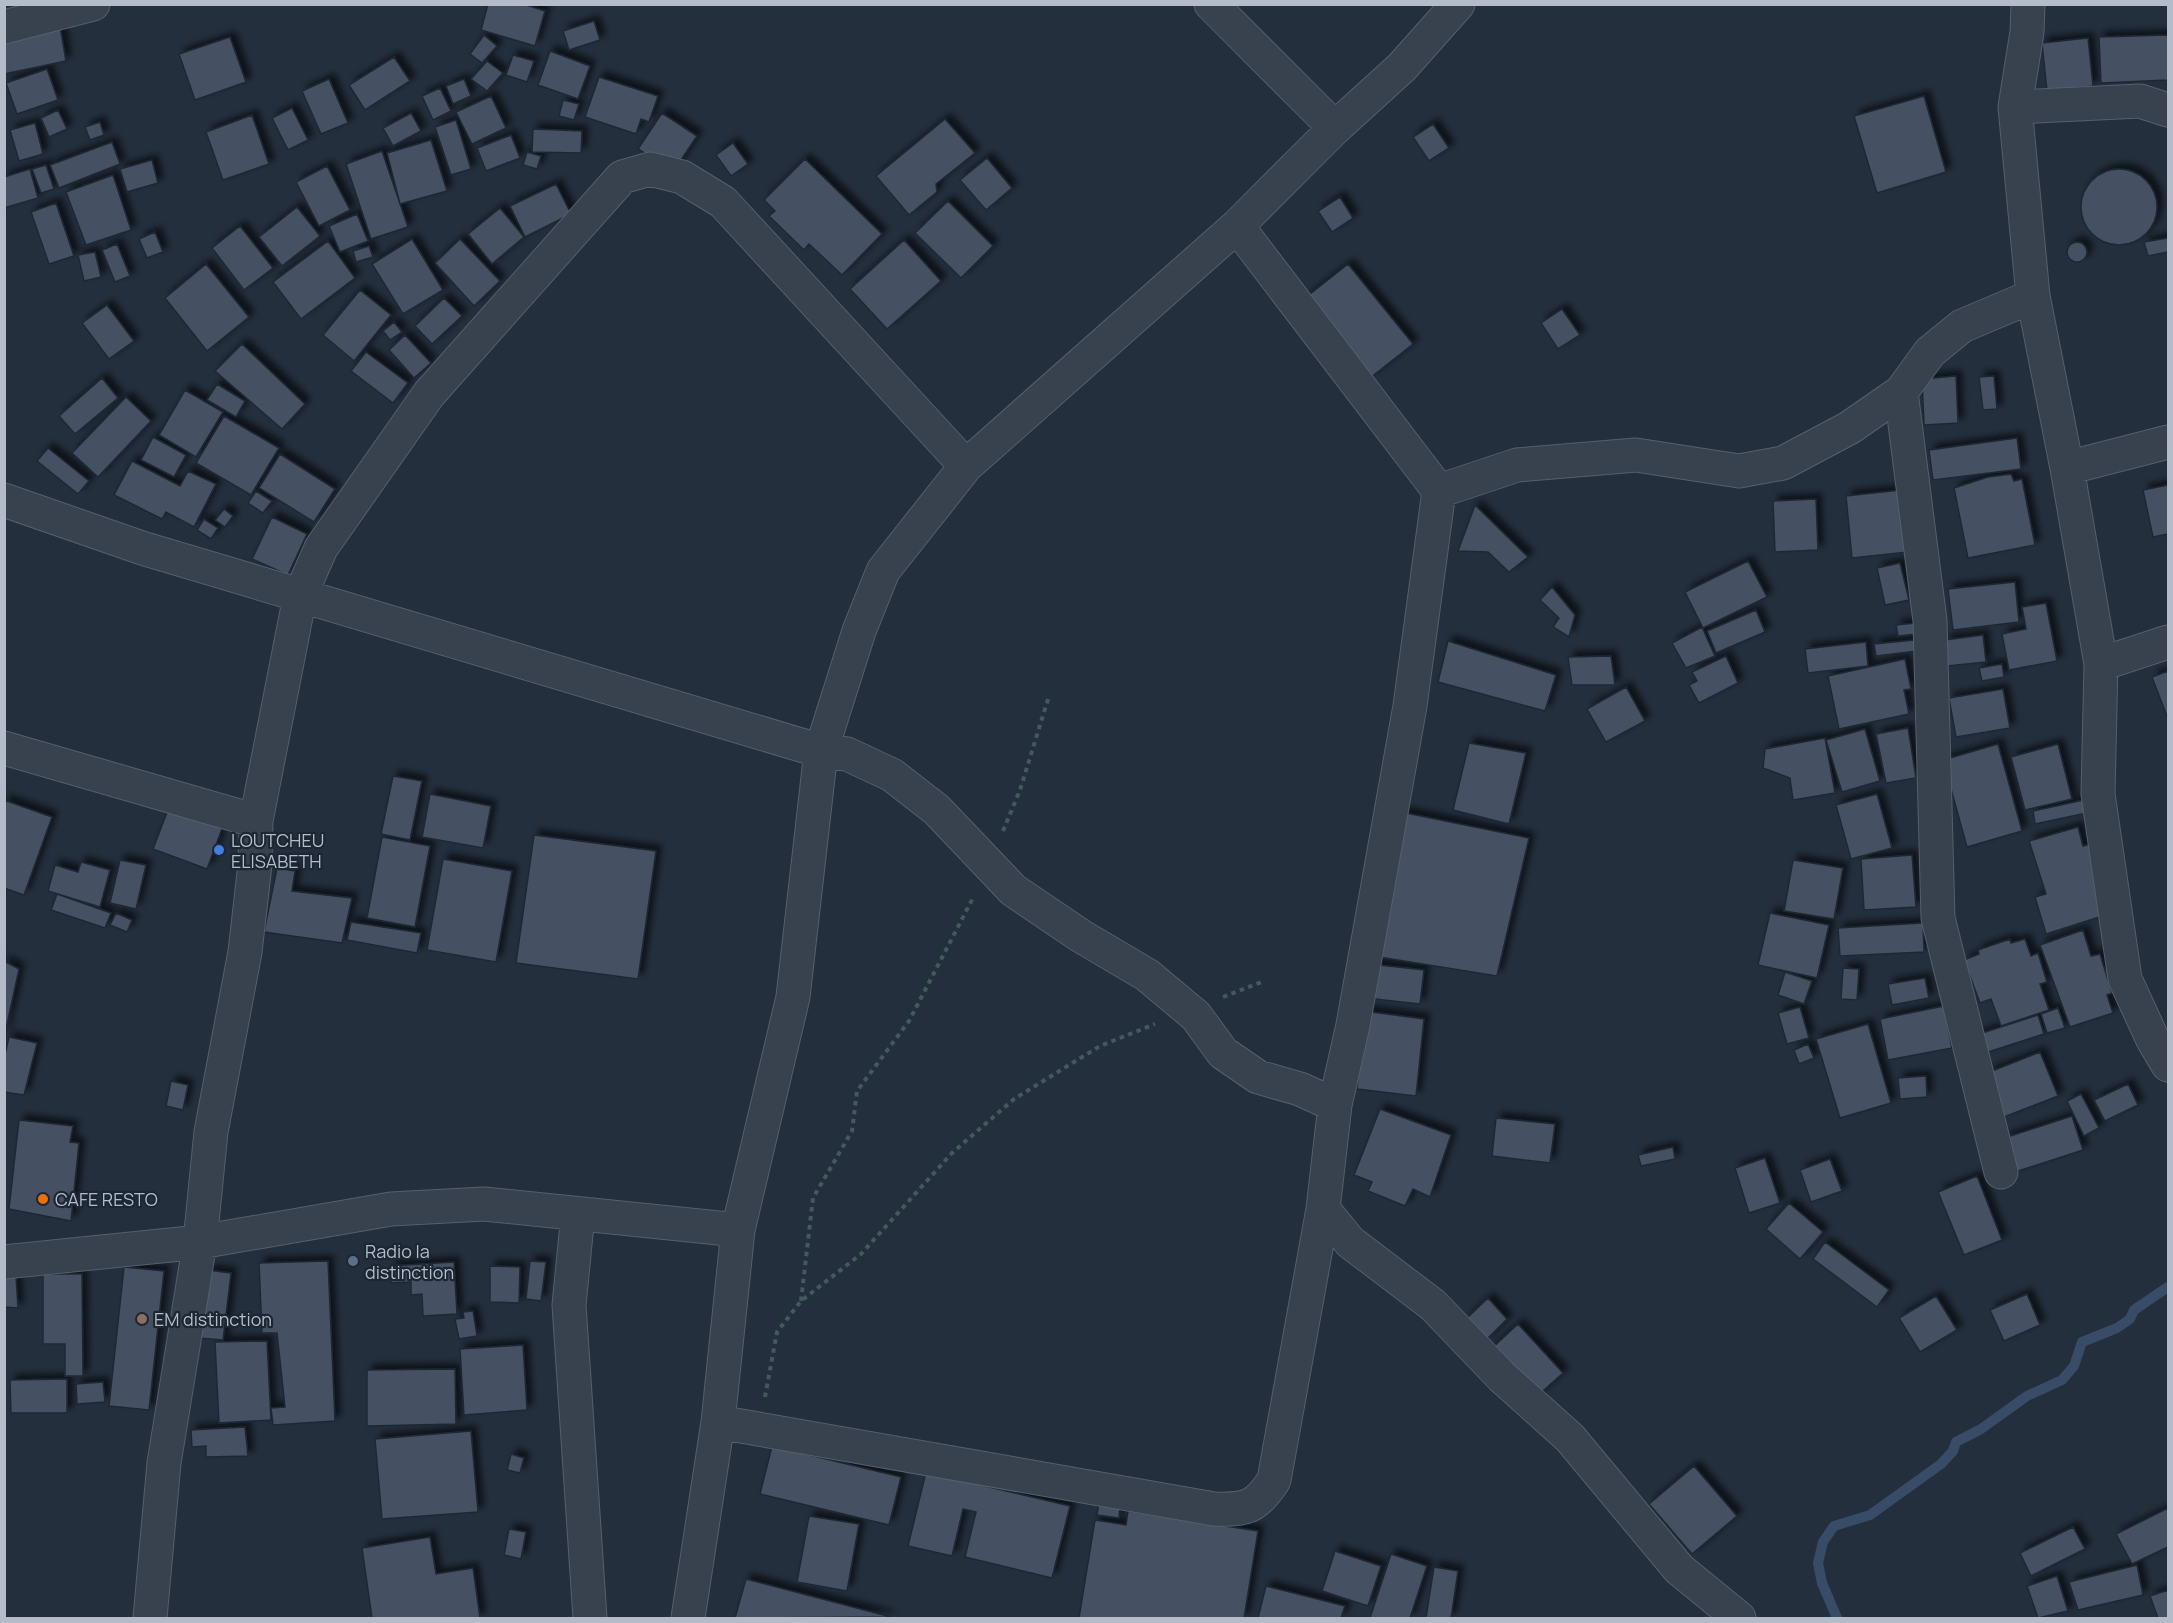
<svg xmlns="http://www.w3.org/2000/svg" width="2173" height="1623" viewBox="0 0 2173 1623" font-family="Manrope,sans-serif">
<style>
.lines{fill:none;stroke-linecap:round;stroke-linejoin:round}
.stream{stroke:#394c67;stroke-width:10}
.building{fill:#455162;stroke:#1f2835;stroke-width:1.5;filter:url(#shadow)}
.minor-casing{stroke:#565f6c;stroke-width:35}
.path{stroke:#44595c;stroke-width:4;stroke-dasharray:4.5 4.5;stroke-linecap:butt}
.minor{stroke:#38414e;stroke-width:33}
.shop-dot{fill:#3f7fe0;stroke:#1d2633;stroke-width:2}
.food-dot{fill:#e8710a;stroke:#1d2633;stroke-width:2}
.service-dot{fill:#5c6f8a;stroke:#1d2633;stroke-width:2}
.education-dot{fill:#8d6e63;stroke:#1d2633;stroke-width:2}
.labels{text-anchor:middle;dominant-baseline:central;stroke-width:4.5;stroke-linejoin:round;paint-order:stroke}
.poi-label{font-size:18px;fill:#b4bcc9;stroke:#1d2633;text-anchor:start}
</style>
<defs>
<filter id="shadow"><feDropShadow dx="5.5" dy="-5.5" stdDeviation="3" flood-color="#0009"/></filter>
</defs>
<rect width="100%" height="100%" fill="#242f3e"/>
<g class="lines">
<!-- stream -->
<path class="stream" d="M1837,1618L1822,1583L1818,1563L1823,1542L1834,1526L1870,1515L1941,1464L1953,1451L1956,1442L1981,1429L2027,1396L2062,1380L2074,1366L2082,1342L2117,1328L2130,1319L2134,1310L2168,1287"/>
</g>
<!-- building -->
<path class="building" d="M488,4H523L545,11L535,46L481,30Z
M594,21L600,40L569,50L563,31Z
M60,26L66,61L4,74V37Z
M484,35L497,46L482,63L470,54Z
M2168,35V80L2101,83L2099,37Z
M230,37L246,82L195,100L179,54Z
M2088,38L2093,86L2047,91L2042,43Z
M550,51L590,66L578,99L538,85Z
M513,55L534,61L527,82L506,75Z
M394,57L410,81L365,110L349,85Z
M487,61L503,73L487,91L471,79Z
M47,69L58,100L17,114L6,83Z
M599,77L658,96L649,122L641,119L636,134L585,117Z
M329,79L348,123L321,134L302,91Z
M464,79L471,96L453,104L446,86Z
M440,88L451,111L433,120L422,96Z
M491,96L506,128L472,144L456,112Z
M1924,96L1946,172L1877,193L1854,116Z
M563,100L579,104L574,120L559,116Z
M292,108L308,140L288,150L272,118Z
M58,110L67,129L49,137L41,118Z
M411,113L421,131L393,146L383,128Z
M662,113L697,136L673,172L638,149Z
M252,115L269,164L223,180L206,132Z
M945,119L975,153L936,184L937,192L909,215L876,176Z
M456,120L471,169L451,175L435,127Z
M100,122L104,135L90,140L85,127Z
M35,123L43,154L19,161L10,130Z
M1433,124L1449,148L1429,161L1413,137Z
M533,129L582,131L581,153L532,152Z
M511,135L520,158L486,171L477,148Z
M431,140L447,191L400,204L387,153Z
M112,142L120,164L59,188L50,165Z
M733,143L748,164L731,176L716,155Z
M382,151L408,227L371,239L346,164Z
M527,152L541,156L537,169L523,165Z
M987,158L1012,188L986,210L960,180Z
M805,159L882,234L842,275L809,244L804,250L769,216L775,211L764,200Z
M152,160L158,183L127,192L120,169Z
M46,165L54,189L41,193L32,169Z
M327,166L350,210L319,226L296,182Z
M2081 207a38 38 0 1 1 76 0a38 38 0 1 1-76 0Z
M30,169L38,198L4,208V177Z
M113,175L131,230L86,245L66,192Z
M556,184L571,214L525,237L510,206Z
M1340,197L1353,218L1332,232L1318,211Z
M948,201L993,246L961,278L915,233Z
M56,203L74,256L49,264L31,212Z
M297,207L320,236L282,266L259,237Z
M500,208L524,237L492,264L468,234Z
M357,214L368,241L340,252L329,226Z
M240,226L273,268L244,290L212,248Z
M155,232L163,252L147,258L139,239Z
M2168,238V252L2148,256L2144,242Z
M412,239L443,290L403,314L372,264Z
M460,239L500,281L474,306L435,263Z
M904,240L941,281L887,329L850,289Z
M328,241L355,278L301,319L273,282Z
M2067 252a10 10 0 1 1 20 0a10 10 0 1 1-20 0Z
M117,244L130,276L115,282L102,250Z
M369,246L373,257L356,262L353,251Z
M95,252L101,277L84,281L78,255Z
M206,264L249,317L207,351L165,298Z
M1348,264L1413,344L1370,378L1305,298Z
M360,290L391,315L354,361L323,335Z
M444,298L462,316L432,344L415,326Z
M107,305L134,341L109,359L82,323Z
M1562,309L1580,335L1558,349L1541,323Z
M394,322L402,332L390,340L383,331Z
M405,335L431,363L414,378L389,350Z
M242,344L305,404L282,429L215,371Z
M366,352L408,383L393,403L351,371Z
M1956,376L1958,423L1924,425L1922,379Z
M1994,376L1997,409L1983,410L1979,377Z
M102,378L118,398L75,434L59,416Z
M217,384L245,401L236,417L207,400Z
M185,390L223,412L196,457L159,435Z
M126,397L151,421L98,477L72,453Z
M224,416L279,448L251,495L196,463Z
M153,437L186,455L174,477L141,460Z
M2017,438L2021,469L1933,480L1929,450Z
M48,448L89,481L78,494L37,461Z
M280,454L335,489L314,522L259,488Z
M132,461L180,486L188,471L216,484L194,527L166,512L162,519L114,495Z
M2011,474L2014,481L2022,479L2035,545L1968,558L1954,488L1988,477Z
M2168,485V534L2153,537L2143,490Z
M1901,490L1908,552L1852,558L1846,496Z
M256,491L272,501L263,513L248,503Z
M1816,499L1818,550L1775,552L1773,501Z
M1475,505L1528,557L1509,572L1488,552L1458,551Z
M224,509L233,516L225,527L215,520Z
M272,517L307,534L288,575L252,559Z
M204,519L218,528L211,539L197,530Z
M1748,561L1767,597L1703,628L1685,592Z
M1900,563L1909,600L1885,605L1877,568Z
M2015,582L2019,622L1953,630L1948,589Z
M1552,587L1575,615L1569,637L1553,627L1559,618L1540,600Z
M2046,603L2057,661L2009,670L2002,634L2026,629L2022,607Z
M1756,610L1765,632L1716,653L1707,631Z
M1916,623L1917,634L1898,636L1896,625Z
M1702,627L1715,656L1686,668L1672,643Z
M1983,635L1986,662L1947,666L1945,640Z
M1915,640L1917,651L1876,656L1874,644Z
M1448,641L1556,675L1545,711L1438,682Z
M1866,642L1868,666L1808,673L1805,649Z
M1611,656L1615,685H1572L1568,657Z
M1726,656L1738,683L1699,703L1689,685L1697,681L1692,672Z
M1905,659L1911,689L1904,690L1909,714L1839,729L1828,676Z
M2002,664L2004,677L1982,681L1979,668Z
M2168,671V719L2152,677Z
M1626,687L1645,721L1606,742L1587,709Z
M2003,689L2010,728L1956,737L1949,698Z
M1908,728L1916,778L1886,783L1876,734Z
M1865,729L1880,781L1842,792L1826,740Z
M1825,738L1835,793L1793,800L1790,778L1763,768L1765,749Z
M1469,743L1526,753L1509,824L1453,810Z
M1998,744L2022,831L1967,847L1943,760Z
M2058,744L2072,799L2025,810L2011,757Z
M393,776L422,781L410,840L381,834Z
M430,794L491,806L483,848L422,837Z
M1877,794L1892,848L1851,859L1836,805Z
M2093,798L2096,811L2035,824L2033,811Z
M4,800L52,817L24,895L4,888Z
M169,807L223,826L207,869L153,849Z
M1401,812L1529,838L1497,976L1373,956Z
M2078,827L2083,846L2095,843L2112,913L2046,934L2035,897L2046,894L2029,841Z
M534,835L656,851L638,979L516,963Z
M382,837L430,846L415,927L367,918Z
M1912,855L1916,907L1864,910L1861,859Z
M443,859L512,871L496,962L427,950Z
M120,860L146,865L136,909L110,903Z
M1793,860L1843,868L1834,919L1784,911Z
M81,862L110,870L100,907L48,891L55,865L78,872Z
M277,868L295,871L292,891L352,898L342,943L264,932Z
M57,894L111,913L105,928L51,910Z
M116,913L132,920L127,932L110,925Z
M1770,913L1829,925L1817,978L1758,965Z
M351,922L421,933L417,953L347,940Z
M1923,923L1924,952L1840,956L1838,928Z
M2083,930L2091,956L2100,954L2112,993L2107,995L2113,1013L2070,1027L2040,945Z
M2010,939L2011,943L2025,939L2031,956L2038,953L2047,982L2040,984L2049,1010L2001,1026L1991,999L1980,1003L1964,960L1979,954L1978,950Z
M4,961L19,969L4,1038Z
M1370,964L1424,970L1420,1004L1366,998Z
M1843,968L1859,969L1857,1000L1841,999Z
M1785,972L1812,981L1804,1004L1778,995Z
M1925,978L1929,998L1892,1005L1888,984Z
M1944,1006L1952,1048L1888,1060L1880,1019Z
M1800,1007L1809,1038L1787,1044L1778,1013Z
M2058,1008L2065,1028L2047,1033L2041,1014Z
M1364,1011L1424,1019L1416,1096L1357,1089Z
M2038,1015L2044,1034L1982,1054L1976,1035Z
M1868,1024L1891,1103L1840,1118L1816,1039Z
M9,1037L37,1043L24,1095L4,1092V1059Z
M1808,1044L1814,1058L1799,1064L1794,1050Z
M2040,1052L2058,1096L2004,1117L1987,1073Z
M1926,1076L1927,1097L1900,1099L1898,1078Z
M171,1081L188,1085L183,1110L166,1106Z
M2128,1084L2138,1105L2105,1121L2094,1100Z
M2081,1094L2099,1128L2084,1136L2067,1101Z
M1380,1109L1451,1135L1430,1197L1413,1189L1405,1206L1368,1191L1372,1182L1354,1175Z
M2072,1116L2083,1150L2015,1172L2004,1138Z
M1496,1118L1555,1124L1550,1163L1492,1156Z
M19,1120L73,1126L70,1142L79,1143L71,1221L9,1209Z
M1673,1147L1675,1159L1641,1166L1638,1155Z
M1765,1158L1780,1203L1749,1213L1735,1168Z
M1830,1159L1842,1191L1811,1202L1800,1170Z
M1977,1176L2002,1240L1964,1255L1938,1192Z
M1789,1203L1823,1232L1800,1259L1766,1229Z
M1825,1242L1889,1290L1877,1307L1813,1259Z
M328,1261L335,1421L273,1425L271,1408L285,1407L277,1333H262L259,1263Z
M530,1261L546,1262L541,1301L526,1299Z
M454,1262L457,1314L423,1316L422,1294L411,1295V1282L391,1283V1266Z
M490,1266L520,1267L519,1303L490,1302Z
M124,1267L164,1271L149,1410L109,1406Z
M207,1270L231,1273L223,1340L199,1338Z
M43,1274H82L83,1376H65V1344H43Z
M16,1277L18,1308L4,1307V1278Z
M2027,1294L2040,1325L2004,1341L1990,1310Z
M1936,1296L1957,1330L1920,1352L1899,1318Z
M1488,1298L1507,1319L1485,1341L1465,1320Z
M473,1311L477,1336L459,1339L455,1319L464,1318L463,1312Z
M1518,1324L1563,1373L1534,1399L1490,1350Z
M267,1341L271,1420L219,1423L215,1342Z
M523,1345L527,1410L464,1415L460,1349Z
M455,1369L456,1424L367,1426V1370Z
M67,1379V1413H11L10,1380Z
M103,1382L105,1402L77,1404L76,1384Z
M245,1427L248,1456L206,1457V1446L192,1447L191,1430Z
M471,1431L478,1512L382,1519L375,1439Z
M772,1446L901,1477L889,1525L760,1494Z
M511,1454L524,1458L520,1473L507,1470Z
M1694,1466L1737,1516L1692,1554L1649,1504Z
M926,1472L1070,1506L1052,1578L965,1557L976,1512L963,1509L952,1556L908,1546Z
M1099,1502L1120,1506L1119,1518L1097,1515Z
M2168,1508V1547L2132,1564L2116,1534Z
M1128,1511L1258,1531L1244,1618H1079L1095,1520L1126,1525Z
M809,1516L859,1524L847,1591L797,1582Z
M2073,1527L2085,1549L2031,1576L2020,1553Z
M509,1529L526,1532L521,1559L504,1555Z
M430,1537L436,1574L473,1568L480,1618H372L362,1548Z
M1335,1551L1381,1566L1368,1606L1322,1591Z
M1391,1554L1427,1566L1410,1618H1370Z
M2137,1565L2143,1595L2078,1610L2069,1582Z
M1434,1567L1458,1571L1451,1618H1426Z
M2057,1576L2068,1611L2038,1618L2027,1586Z
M746,1579L891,1617L735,1618Z
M1266,1586L1345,1606L1341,1618H1258Z
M2168,1590V1618H2158L2150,1596Z"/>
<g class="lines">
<defs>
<path id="minor" d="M1211,4L1335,128
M2028,4L2027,32L2015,107L2033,296L2067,468L2101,664L2098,794L2125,979L2153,1040L2168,1065
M4,27L93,4
M2015,107L2140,101L2168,110
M1237,226L1439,491L1517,465L1636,455L1739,471L1783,463L1849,428L1901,392L1930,352L1962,326L2033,296
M1901,392L1930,621L1938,918L2001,1172
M2067,468L2168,442
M4,500L142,548L821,751L847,754L892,775L937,810L1013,890L1081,936L1147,975L1196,1016L1223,1053L1258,1077L1300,1089L1335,1105
M2101,664L2168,642
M4,748L256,821
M1323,1209L1350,1242L1433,1305L1502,1377L1570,1438L1679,1569L1739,1618
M578,1214L569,1305L590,1618
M4,1262L200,1242L391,1209L484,1204L738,1230
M718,1422L1214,1509C1246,1510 1256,1508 1274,1480L1323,1209L1335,1105L1353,1025L1410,706L1439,491
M150,1618L164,1463L200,1242L211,1132L245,952L255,864L256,821L300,596L321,548L429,394L622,177L650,169L682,177L723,202L966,466
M688,1618L718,1422L738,1230L793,997L821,751L859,631L883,571L966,466L1237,226L1335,128L1402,67L1458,4"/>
</defs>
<!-- minor casing -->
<use href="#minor" class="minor-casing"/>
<!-- path -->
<path class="path" d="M1003,831L1020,790L1049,696
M1223,997L1264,981
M801,1301L813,1198L852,1131L857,1091L909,1021L974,896
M765,1397L777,1332L801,1301L861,1254L952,1153L1014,1099L1100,1046L1155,1024"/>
<!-- minor -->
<use href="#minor" class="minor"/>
</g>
<!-- markers -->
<circle class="shop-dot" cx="219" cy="850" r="6"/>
<circle class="food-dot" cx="43" cy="1199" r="6"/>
<circle class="service-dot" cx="353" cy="1261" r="6"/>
<circle class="education-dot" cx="142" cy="1319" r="6"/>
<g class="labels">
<!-- poi labels -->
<g class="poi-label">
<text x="231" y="840">LOUTCHEU<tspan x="231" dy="21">ELISABETH</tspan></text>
<text x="55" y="1199">CAFE RESTO</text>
<text x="365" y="1251">Radio la<tspan x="365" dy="21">distinction</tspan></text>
<text x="154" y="1319">EM distinction</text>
</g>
</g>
<!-- border -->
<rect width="2173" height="1623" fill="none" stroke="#b4bcc9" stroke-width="12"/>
</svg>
